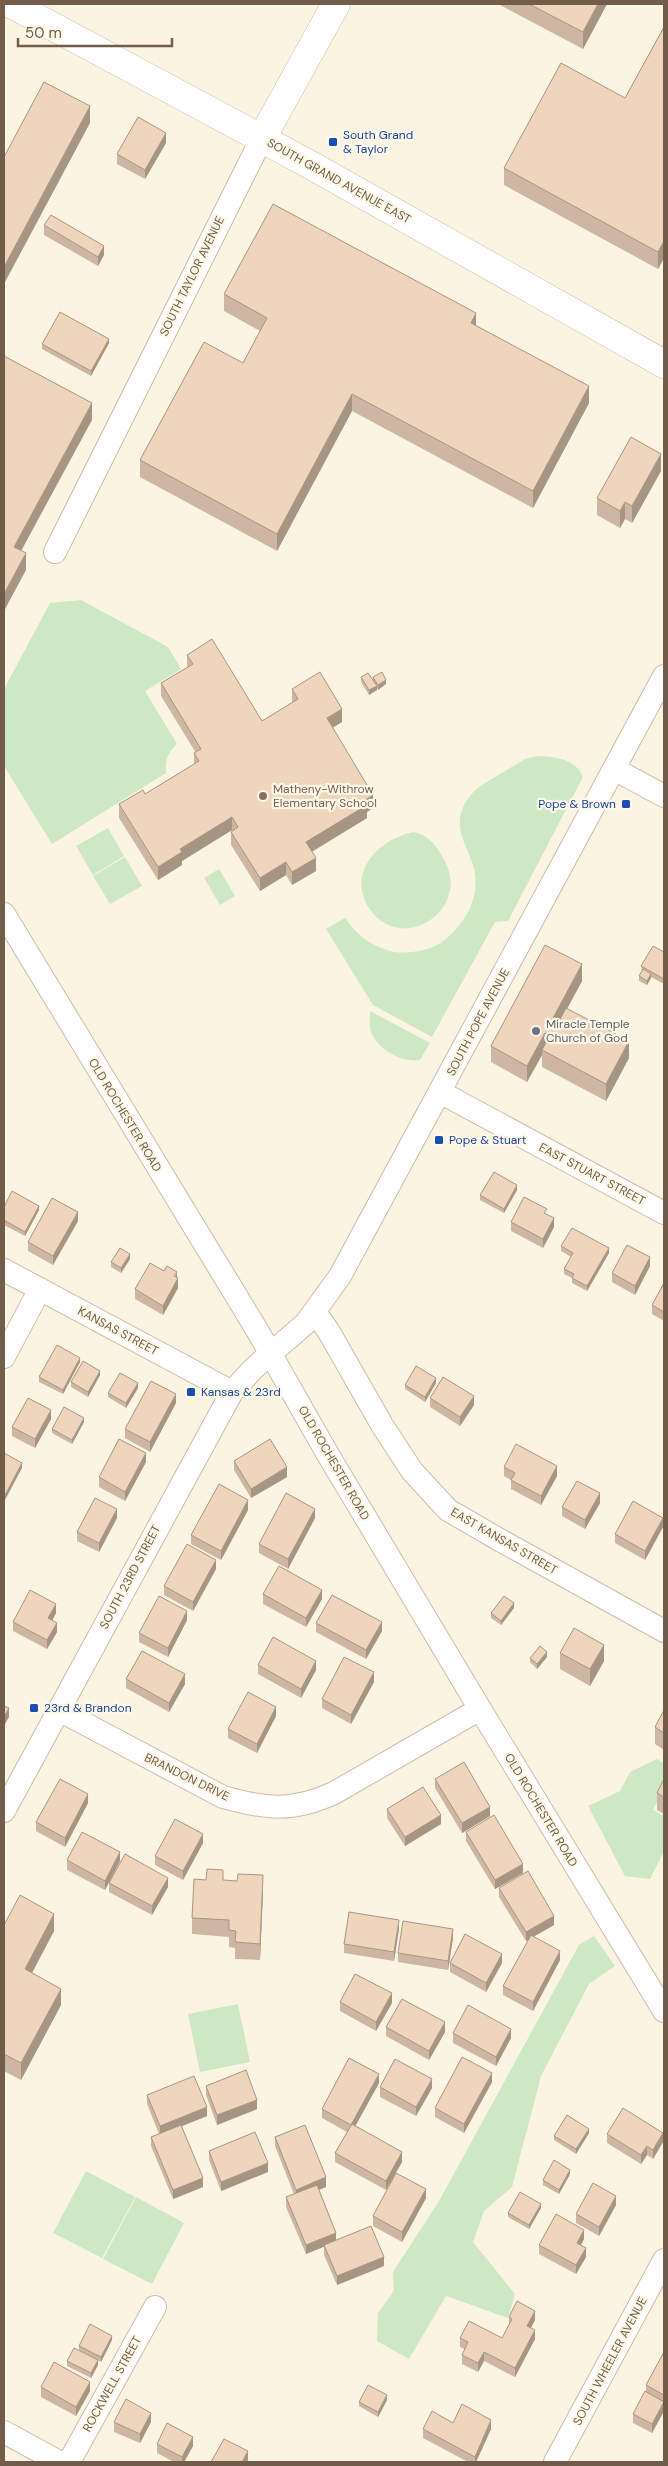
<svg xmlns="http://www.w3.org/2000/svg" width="668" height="2466" viewBox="0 0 668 2466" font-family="'DM Sans',sans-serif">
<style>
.green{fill:#cee8c3}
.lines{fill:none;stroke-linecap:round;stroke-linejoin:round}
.minor-casing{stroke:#ccbcab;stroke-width:24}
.tertiary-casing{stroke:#ccbcab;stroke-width:29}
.secondary-casing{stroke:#cfbda8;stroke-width:29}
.minor{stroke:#fff;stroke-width:22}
.tertiary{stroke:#fff;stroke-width:28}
.secondary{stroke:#fff;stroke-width:28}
.wall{fill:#ceb7a2}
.shaded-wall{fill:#a79584}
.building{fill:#efd5bc;stroke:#a79584}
.transit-dot{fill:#1a4fb4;stroke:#fef8e9;stroke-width:2}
.education-dot{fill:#8d6e63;stroke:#fef8e9;stroke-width:2}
.worship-dot{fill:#6b7280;stroke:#fef8e9;stroke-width:2}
.labels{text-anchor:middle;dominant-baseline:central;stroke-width:4.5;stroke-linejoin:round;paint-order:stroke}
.transit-label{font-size:12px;fill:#164399;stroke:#fef8e9;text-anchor:start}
.street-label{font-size:12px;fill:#725c4a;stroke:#fef8e9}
.education-label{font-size:12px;fill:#785e54;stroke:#fef8e9;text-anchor:start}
.worship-label{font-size:12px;fill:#5b616d;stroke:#fef8e9;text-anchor:start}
</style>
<rect width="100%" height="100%" fill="#fbf4e3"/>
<!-- green -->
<path class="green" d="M81,600L168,647L181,669L145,691L177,744C167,754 165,760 166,773L52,844L4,766V689L50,603Z
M537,756C555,757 575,758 583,777L508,921L495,922L432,1037L373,1005L326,929L345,918C357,935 370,945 390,951C406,955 429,951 442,942C466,924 482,895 473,865C468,849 458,835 460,818C462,805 470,794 480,786L525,759Z
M108,828L124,856L93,875L76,846Z
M414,832C429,836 434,843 442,856C476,909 401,957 369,908C346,872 380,838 414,832Z
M125,857L142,886L110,904L93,876Z
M219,869L235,896L220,905L204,878Z
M370,1011L430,1043L420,1060C402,1063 378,1050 371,1032C369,1025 370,1018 370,1011Z
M657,1759L664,1763V1787L653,1810L664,1816V1851L650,1879L625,1876L588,1806L620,1791L630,1772Z
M594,1936L615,1966L589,1984L541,2076L512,2187L484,2211L473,2242L515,2294L508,2318L446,2296L409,2359L377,2341L378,2313L394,2291L393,2272L439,2201L579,1945Z
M238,2004L250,2062L200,2072L188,2014Z
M86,2171L135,2197L102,2258L53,2233Z
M136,2197L184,2223L152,2284L103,2259Z"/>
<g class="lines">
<defs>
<path id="minor" d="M55,552L262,138
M614,769L664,796
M4,914L257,1330L327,1453L480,1709L664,2011
M440,1092L664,1213
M4,1270L232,1392
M315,1312L329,1332L382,1425L412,1471L448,1510L498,1539L664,1631
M4,1357L40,1289
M59,1710L223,1797C266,1809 293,1812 334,1793L480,1709
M4,1811L232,1392L253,1369L306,1323L340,1276L664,676
M4,2432L59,2462
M69,2462L155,2307
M555,2462L664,2260"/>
<path id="tertiary" d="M262,138L336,4"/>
<path id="secondary" d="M11,4L307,163L664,364"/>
</defs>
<!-- minor casing -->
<use href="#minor" class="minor-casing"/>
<!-- tertiary casing -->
<use href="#tertiary" class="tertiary-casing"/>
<!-- secondary casing -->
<use href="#secondary" class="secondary-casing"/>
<!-- minor -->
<use href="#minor" class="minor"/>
<!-- tertiary -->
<use href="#tertiary" class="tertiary"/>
<!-- secondary -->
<use href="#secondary" class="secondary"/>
</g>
<!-- wall -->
<path class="wall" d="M498,4H607L583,49Z
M664,27V258L658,269L504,185V168L625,98Z
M166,143L145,179L117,164V154Z
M44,225L104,255L98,266L44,235Z
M224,294L476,325L589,403L533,508L352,411L277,551L140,477V460L243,363L260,331L224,311Z
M109,343L91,376L42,349V344Z
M661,471L632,523L625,519L620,528L597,515V498Z
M187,655L262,721L292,703V689L342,722L332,728L373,808L367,812V818L312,852L316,871L292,885L286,875L260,891L231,845V832L232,830L182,861V865L158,880L119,818V804L145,794L194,764V753H196L161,696V683L187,668Z
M361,677L373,680V677L386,684L378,690L377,688V690L369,695L361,682Z
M664,952V984L651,977V978L647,985L639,981V976L642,971L641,966Z
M582,981L567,1008L629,1058L606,1101L542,1067V1055L527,1082L491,1062V1046Z
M517,1190L504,1213L480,1200V1195Z
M4,1207L39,1210L25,1236L4,1225Z
M547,1214L554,1227L543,1248L511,1231V1222Z
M78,1221L53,1265L28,1251V1242Z
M561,1246L609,1253L587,1291L572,1283V1278L564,1274V1269L571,1257L561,1251Z
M130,1259L121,1273L111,1267V1262Z
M650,1266L635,1295L612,1282V1273Z
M164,1271L177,1278L178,1288L163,1315L135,1299V1289Z
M664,1283V1321L652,1314V1305Z
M80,1362L63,1394L39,1382V1377Z
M100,1375L88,1397L71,1387V1382Z
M436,1383L425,1402L405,1389V1385Z
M138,1388L126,1408L108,1397V1393Z
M430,1398L474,1405L460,1426L430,1407Z
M176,1403L150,1452L125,1438V1429Z
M51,1419L35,1448L12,1436V1427Z
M84,1422L72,1444L52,1433V1429Z
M234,1461L287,1477L251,1498L234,1470Z
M146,1462L125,1501L99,1487V1477Z
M504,1467L557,1476L541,1505L511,1489V1480L504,1476Z
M600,1503L585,1529L562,1516V1507Z
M248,1510L221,1560L191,1544V1535Z
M117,1518L99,1552L77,1541V1532Z
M315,1518L288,1569L259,1553V1544Z
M663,1527L645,1560L615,1543V1534Z
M216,1569L193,1611L164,1595V1586Z
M263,1594L322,1599L306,1627L263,1604Z
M514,1608L501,1625L491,1618V1613Z
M56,1613L52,1621L57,1632L47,1649L13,1631V1622Z
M187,1620L168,1657L139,1642V1633Z
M316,1623L382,1631L366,1659L316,1632Z
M560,1653L604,1661L590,1686L560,1669Z
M547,1657L537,1669L530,1662V1658Z
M258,1665L316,1670L301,1698L258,1674Z
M126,1679L185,1684L169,1712L126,1688Z
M374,1682L351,1724L322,1708V1699Z
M664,1710V1750L655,1744V1727Z
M276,1716L257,1753L228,1738V1729Z
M435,1779L490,1816L462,1833L435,1788Z
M664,1779V1814L657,1810V1793Z
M88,1803L65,1847L36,1831V1822Z
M387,1809L441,1824L405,1846L387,1818Z
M466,1832L523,1873L495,1889L466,1841Z
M203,1843L183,1880L155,1865V1856Z
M67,1860L120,1861L105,1890L67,1870Z
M223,1880L263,1892L260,1960L235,1959V1948L229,1947V1937L192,1934V1918Z
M109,1883L168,1887L152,1915L109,1892Z
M499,1888L554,1925L533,1937L560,1960L533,2011L503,1995V1986L529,1940L526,1941L499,1897Z
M4,1925L54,1931L32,1973L61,2005L21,2080L4,2071Z
M399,1929L394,1961L344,1953V1944Z
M453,1938L448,1970L398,1962V1953Z
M450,1963H502L486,1992L450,1972Z
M340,2002L392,2003L376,2031L340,2011Z
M386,2027L445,2032L429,2060L386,2036Z
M453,2033L511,2038L496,2066L453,2043Z
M492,2082L464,2133L435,2117V2108Z
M379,2083L355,2126L402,2162L386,2190L335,2162V2153L347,2132L322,2118V2109Z
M206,2086L257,2109L217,2125L206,2095Z
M380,2087L432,2088L416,2116L380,2097Z
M147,2095L207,2116L182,2126L203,2187L173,2199L151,2146V2137L159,2134L147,2104Z
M589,2133L576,2154L554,2140V2136Z
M607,2134L663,2142L653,2159L647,2155L641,2164L607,2143Z
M275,2137L326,2187L318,2190L336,2241L384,2266L337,2285L324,2255V2246L306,2254L286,2207V2197L294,2194L275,2146Z
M209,2151L268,2172L221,2191L209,2160Z
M570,2174L559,2194L543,2185V2180Z
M426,2198L402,2242L373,2226V2216Z
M616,2205L599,2236L576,2223V2214Z
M541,2208L529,2229L508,2217V2213Z
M584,2239L581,2245L586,2257L576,2274L539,2254V2245Z
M509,2317L535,2320L531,2328L535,2339L515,2377L484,2361L478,2372L462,2364V2355L465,2349L460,2347V2338H502L509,2326Z
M112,2340L101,2362L79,2350V2346Z
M664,2352V2411L652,2433L633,2423V2414L646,2392V2385Z
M67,2361L98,2365L91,2378L67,2366Z
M41,2387L90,2391L76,2416L41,2397Z
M387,2400L378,2417L359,2406V2402Z
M114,2422H151L140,2443L114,2432Z
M453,2423L491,2429L476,2462H468L423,2438V2429Z
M157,2444L193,2446L184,2462H174L157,2453Z"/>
<!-- shaded-wall -->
<path class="shaded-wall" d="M598,4H607L583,49V32Z
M90,106V123L4,284V267Z
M166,133V143L145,179V170Z
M664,241V258L658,269V252Z
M104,246V255L98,266V257Z
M476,313V330L471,323Z
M109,339V343L91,376V371Z
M589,386V403L533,508V491Z
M352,394V411L277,551V534Z
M92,403V420L14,564V547Z
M661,454V471L632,523V506Z
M625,502V519L620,528V511Z
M26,553V570L4,611V594Z
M386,680V684L378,690V685Z
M377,686V690L369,695V690Z
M342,709V722L327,731V718Z
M373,795V808L367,812V818L306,855V842L364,801Z
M232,817V830L182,861V865L158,880V867L180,849Z
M316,858V871L292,885V872Z
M286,862V875L260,891V878Z
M582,964V981L552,1037V1020Z
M651,974V978L647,985V981Z
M545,1033V1049L542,1050V1055L527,1082V1066Z
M629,1041V1058L606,1101V1084Z
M517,1185V1190L504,1213V1209Z
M39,1206V1210L25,1236V1232Z
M78,1212V1221L53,1265V1256Z
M554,1218V1227L543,1248V1239Z
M609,1248V1253L587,1291V1286Z
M130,1254V1259L121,1273V1268Z
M650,1257V1266L635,1295V1286Z
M177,1272V1281L178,1278V1288L163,1315V1306Z
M80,1358V1362L63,1394V1390Z
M100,1371V1375L88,1397V1392Z
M436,1378V1383L425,1402V1397Z
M138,1383V1388L126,1408V1403Z
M176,1394V1403L150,1452V1442Z
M474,1396V1405L460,1426V1417Z
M51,1410V1419L35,1448V1439Z
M84,1418V1422L72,1444V1440Z
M146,1453V1462L125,1501V1492Z
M22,1463V1468L5,1500V1495Z
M557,1466V1476L541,1505V1496Z
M287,1467V1477L251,1498V1489Z
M600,1493V1503L585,1529V1520Z
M248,1500V1510L221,1560V1551Z
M117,1509V1518L99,1552V1543Z
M315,1509V1518L288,1569V1559Z
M663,1518V1527L645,1560V1551Z
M216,1560V1569L193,1611V1602Z
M322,1590V1599L306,1627V1618Z
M514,1603V1608L501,1625V1621Z
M56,1604V1613L48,1628V1618Z
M187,1611V1620L168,1657V1648Z
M382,1622V1631L366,1659V1650Z
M57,1623V1632L47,1649V1640Z
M604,1645V1661L590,1686V1669Z
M547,1652V1657L537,1669V1664Z
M316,1661V1670L301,1698V1689Z
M374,1672V1682L351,1724V1715Z
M185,1674V1684L169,1712V1703Z
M276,1707V1716L257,1753V1744Z
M9,1708V1717L4,1726V1717Z
M88,1794V1803L65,1847V1838Z
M490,1807V1816L462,1833V1823Z
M441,1815V1824L405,1846V1837Z
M203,1834V1843L183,1880V1871Z
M120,1852V1861L105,1890V1881Z
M523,1864V1873L495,1889V1880Z
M263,1875V1892L260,1960V1944Z
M168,1878V1887L152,1915V1906Z
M54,1914V1931L25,1986V1969Z
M554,1916V1925L526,1941V1932Z
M399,1920V1929L394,1961V1952Z
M453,1929V1938L448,1970V1961Z
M560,1951V1960L533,2011V2002Z
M502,1954V1963L486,1992V1983Z
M61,1989V2005L21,2080V2063Z
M392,1993V2003L376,2031V2022Z
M445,2022V2032L429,2060V2051Z
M511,2029V2038L496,2066V2057Z
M492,2073V2082L464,2133V2124Z
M379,2074V2083L351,2134V2125Z
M432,2079V2088L416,2116V2107Z
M257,2100V2109L217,2125V2115Z
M207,2107V2116L160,2135V2126Z
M589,2129V2133L576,2154V2149Z
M663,2133V2142L653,2159V2150Z
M647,2146V2155L641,2164V2155Z
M402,2152V2162L386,2190V2181Z
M268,2163V2172L221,2191V2182Z
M570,2170V2174L559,2194V2190Z
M326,2177V2187L296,2199V2190Z
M203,2178V2187L173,2199V2190Z
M426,2189V2198L402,2242V2232Z
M616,2196V2205L599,2236V2227Z
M541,2204V2208L529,2229V2225Z
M584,2230V2239L577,2252V2243Z
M336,2233V2242L306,2254V2245Z
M586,2248V2257L576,2274V2265Z
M384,2257V2266L337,2285V2276Z
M535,2311V2320L527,2335V2326Z
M535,2330V2339L515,2377V2368Z
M112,2336V2340L101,2362V2357Z
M484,2352V2361L478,2372V2363Z
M98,2360V2365L91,2378V2373Z
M90,2382V2391L76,2416V2407Z
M387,2395V2400L378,2417V2412Z
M664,2402V2411L652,2433V2424Z
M151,2413V2422L140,2443V2434Z
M491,2420V2429L476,2462H475V2457Z
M193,2437V2446L184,2462H182V2457Z
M248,2451V2460L247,2462H242Z"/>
<!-- building -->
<path class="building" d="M529,4H598L583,32Z
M664,27V241L658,252L504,168L561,63L625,98Z
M44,82L90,106L4,267V157Z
M138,117L166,133L145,170L117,154Z
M273,204L476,313L471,323L589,386L533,491L352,394L277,534L140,460L204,342L243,363L267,318L224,294Z
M51,215L104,246L98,257L44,225Z
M60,312L109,339L91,371L42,344Z
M4,356L92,403L14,547L26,553L4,594Z
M631,437L661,454L632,506L625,502L620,511L597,498Z
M212,639L262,721L298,699L292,689L320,672L342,709L327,718L373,795L364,801L367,805L306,842L316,858L292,872L286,862L260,878L231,832L238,827L232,817L180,849L182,852L158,867L119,804L143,790L145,794L199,761L194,753L201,749L161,683L193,664L187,655Z
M382,672L386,680L378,685L373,677Z
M368,673L377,686L369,690L361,677Z
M545,945L582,964L552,1020L558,1023L566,1008L629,1041L606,1084L542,1050L550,1035L545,1033L527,1066L491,1046Z
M653,946L664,952V979L641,966Z
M643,969L651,974L647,981L639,976Z
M494,1172L517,1185L504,1209L480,1195Z
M12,1191L39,1206L25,1232L4,1220V1207Z
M524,1197L547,1209L544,1213L554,1218L543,1239L511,1222Z
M52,1198L78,1212L53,1256L28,1242Z
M572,1228L609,1248L587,1286L572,1278L574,1274L564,1269L573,1253L561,1246Z
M627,1245L650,1257L635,1286L612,1273Z
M120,1248L130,1254L121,1268L111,1262Z
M150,1263L164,1271L167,1266L177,1272L174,1276L178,1278L163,1306L135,1289Z
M664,1283V1312L652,1305Z
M57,1345L80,1358L63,1390L39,1377Z
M83,1361L100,1371L88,1392L71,1382Z
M416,1366L436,1378L425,1397L405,1385Z
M120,1373L138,1383L126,1403L108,1393Z
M443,1377L474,1396L460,1417L430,1398Z
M151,1381L176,1394L150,1442L125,1429Z
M28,1398L51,1410L35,1439L12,1427Z
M64,1407L84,1418L72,1440L52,1429Z
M119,1439L146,1453L125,1492L99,1477Z
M270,1439L287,1467L251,1489L234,1461Z
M516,1444L557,1466L541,1496L511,1480L515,1473L504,1467Z
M4,1453L22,1463L5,1495L4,1494Z
M577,1481L600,1493L585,1520L562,1507Z
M219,1484L248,1500L221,1551L191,1535Z
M286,1493L315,1509L288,1559L259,1544Z
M95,1498L117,1509L99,1543L77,1532Z
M633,1501L663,1518L645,1551L615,1534Z
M187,1544L216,1560L193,1602L164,1586Z
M279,1566L322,1590L306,1618L263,1594Z
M30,1590L56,1604L48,1618L57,1623L47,1640L13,1622Z
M332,1595L382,1622L366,1650L316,1623Z
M159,1596L187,1611L168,1648L139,1633Z
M504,1596L514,1603L501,1621L491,1613Z
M574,1628L604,1645L590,1669L560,1653Z
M273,1637L316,1661L301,1689L258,1665Z
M540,1646L547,1652L537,1664L530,1658Z
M142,1651L185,1674L169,1703L126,1679Z
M344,1657L374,1672L351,1715L322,1699Z
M248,1692L276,1707L257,1744L228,1729Z
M4,1706L9,1708L4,1717Z
M664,1710V1733L655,1727Z
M464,1762L490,1807L462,1823L435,1779Z
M60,1779L88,1794L65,1838L36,1822Z
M664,1779V1797L657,1793Z
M423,1787L441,1815L405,1837L387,1809Z
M494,1815L523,1864L495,1880L466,1832Z
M175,1819L203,1834L183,1871L155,1856Z
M82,1832L120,1852L105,1881L67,1860Z
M125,1854L168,1878L152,1906L109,1883Z
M207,1869L223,1870V1880L237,1881L238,1874L263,1875L260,1944L235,1942L236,1931L229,1930V1920L192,1918L194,1879L206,1880Z
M528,1871L554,1916L526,1932L499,1888Z
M20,1895L54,1914L25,1969L61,1989L21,2063L4,2054V1925Z
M349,1912L399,1920L394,1952L344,1944Z
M403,1921L453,1929L448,1961L398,1953Z
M465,1934L502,1954L486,1983L450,1963Z
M531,1935L560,1951L533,2002L503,1986Z
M355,1974L392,1993L376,2022L340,2002Z
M402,1999L445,2022L429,2051L386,2027Z
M468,2005L511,2029L496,2057L453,2033Z
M462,2057L492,2073L464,2124L435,2108Z
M349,2058L379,2074L351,2125L322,2109Z
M395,2059L432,2079L416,2107L380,2087Z
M246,2070L257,2100L217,2115L206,2086Z
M194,2076L207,2107L160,2126L147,2095Z
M623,2108L663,2133L653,2150L647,2146L641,2155L607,2134Z
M567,2115L589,2129L576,2149L554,2136Z
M352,2124L402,2152L386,2181L335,2153Z
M181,2125L203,2178L173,2190L151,2137Z
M305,2125L326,2177L296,2190L275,2137Z
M255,2132L268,2163L221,2182L209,2151Z
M554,2160L570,2170L559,2190L543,2180Z
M396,2173L426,2189L402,2232L373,2216Z
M593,2183L616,2196L599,2227L576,2214Z
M317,2185L336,2233L306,2245L286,2197Z
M520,2192L541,2204L529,2225L508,2213Z
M556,2214L584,2230L577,2243L586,2248L576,2265L539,2245Z
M371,2226L384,2257L337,2276L324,2245Z
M517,2301L535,2311L527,2326L535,2330L515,2368L484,2352L478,2363L462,2355L468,2342L460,2338L469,2321L502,2338L512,2319L509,2317Z
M90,2324L112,2336L101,2357L79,2346Z
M74,2348L98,2360L91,2373L67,2361Z
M664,2352V2395L646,2385Z
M54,2362L90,2382L76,2407L41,2387Z
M368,2385L387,2395L378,2412L359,2402Z
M645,2391L664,2402L652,2424L633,2414Z
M126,2399L151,2413L140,2434L114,2422Z
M462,2404L491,2420L475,2457L423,2429L432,2411L453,2423Z
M167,2423L193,2437L182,2457L157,2444Z
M224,2439L248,2451L242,2462H211Z"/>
<!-- markers -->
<g class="transit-dot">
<rect x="328" y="137" width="10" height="10" rx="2.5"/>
<rect x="621" y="799" width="10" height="10" rx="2.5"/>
<rect x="434" y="1135" width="10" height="10" rx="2.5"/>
<rect x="186" y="1387" width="10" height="10" rx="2.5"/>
<rect x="29" y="1703" width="10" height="10" rx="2.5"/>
</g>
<circle class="education-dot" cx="263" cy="796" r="5"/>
<circle class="worship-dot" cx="536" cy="1031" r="5"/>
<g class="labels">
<!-- transit labels -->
<g class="transit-label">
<text x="343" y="135">South Grand<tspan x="343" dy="14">&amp; Taylor</tspan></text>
<text x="616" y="804" text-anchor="end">Pope &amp; Brown</text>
<text x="449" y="1140">Pope &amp; Stuart</text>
<text x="201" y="1392">Kansas &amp; 23rd</text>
<text x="44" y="1708">23rd &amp; Brandon</text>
</g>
<!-- street labels -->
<g class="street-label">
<text transform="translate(339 181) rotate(29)">SOUTH GRAND AVENUE EAST</text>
<text transform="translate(192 276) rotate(-64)">SOUTH TAYLOR AVENUE</text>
<text transform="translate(478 1022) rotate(-62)">SOUTH POPE AVENUE</text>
<text transform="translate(125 1115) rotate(59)">OLD ROCHESTER ROAD</text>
<text transform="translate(592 1174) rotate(28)">EAST STUART STREET</text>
<text transform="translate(118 1331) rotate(28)">KANSAS STREET</text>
<text transform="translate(334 1463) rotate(60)">OLD ROCHESTER ROAD</text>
<text transform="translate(504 1541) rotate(30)">EAST KANSAS STREET</text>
<text transform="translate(130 1577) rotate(-62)">SOUTH 23RD STREET</text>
<text transform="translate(187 1777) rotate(26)">BRANDON DRIVE</text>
<text transform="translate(541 1810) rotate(59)">OLD ROCHESTER ROAD</text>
<text transform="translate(610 2361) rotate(-62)">SOUTH WHEELER AVENUE</text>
<text transform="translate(112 2384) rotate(-61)">ROCKWELL STREET</text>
</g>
<!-- education labels -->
<g class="education-label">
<text x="273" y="789">Matheny-Withrow<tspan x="273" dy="14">Elementary School</tspan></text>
</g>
<!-- worship labels -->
<g class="worship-label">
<text x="546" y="1024">Miracle Temple<tspan x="546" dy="14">Church of God</tspan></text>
</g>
</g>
<!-- border -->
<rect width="668" height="2466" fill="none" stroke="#725c4a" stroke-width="10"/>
<!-- scale -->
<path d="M18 38v8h154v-8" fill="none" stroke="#725c4a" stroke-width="2.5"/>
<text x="25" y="38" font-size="15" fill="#725c4a" stroke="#fef8e9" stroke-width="4" paint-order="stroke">50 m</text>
</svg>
